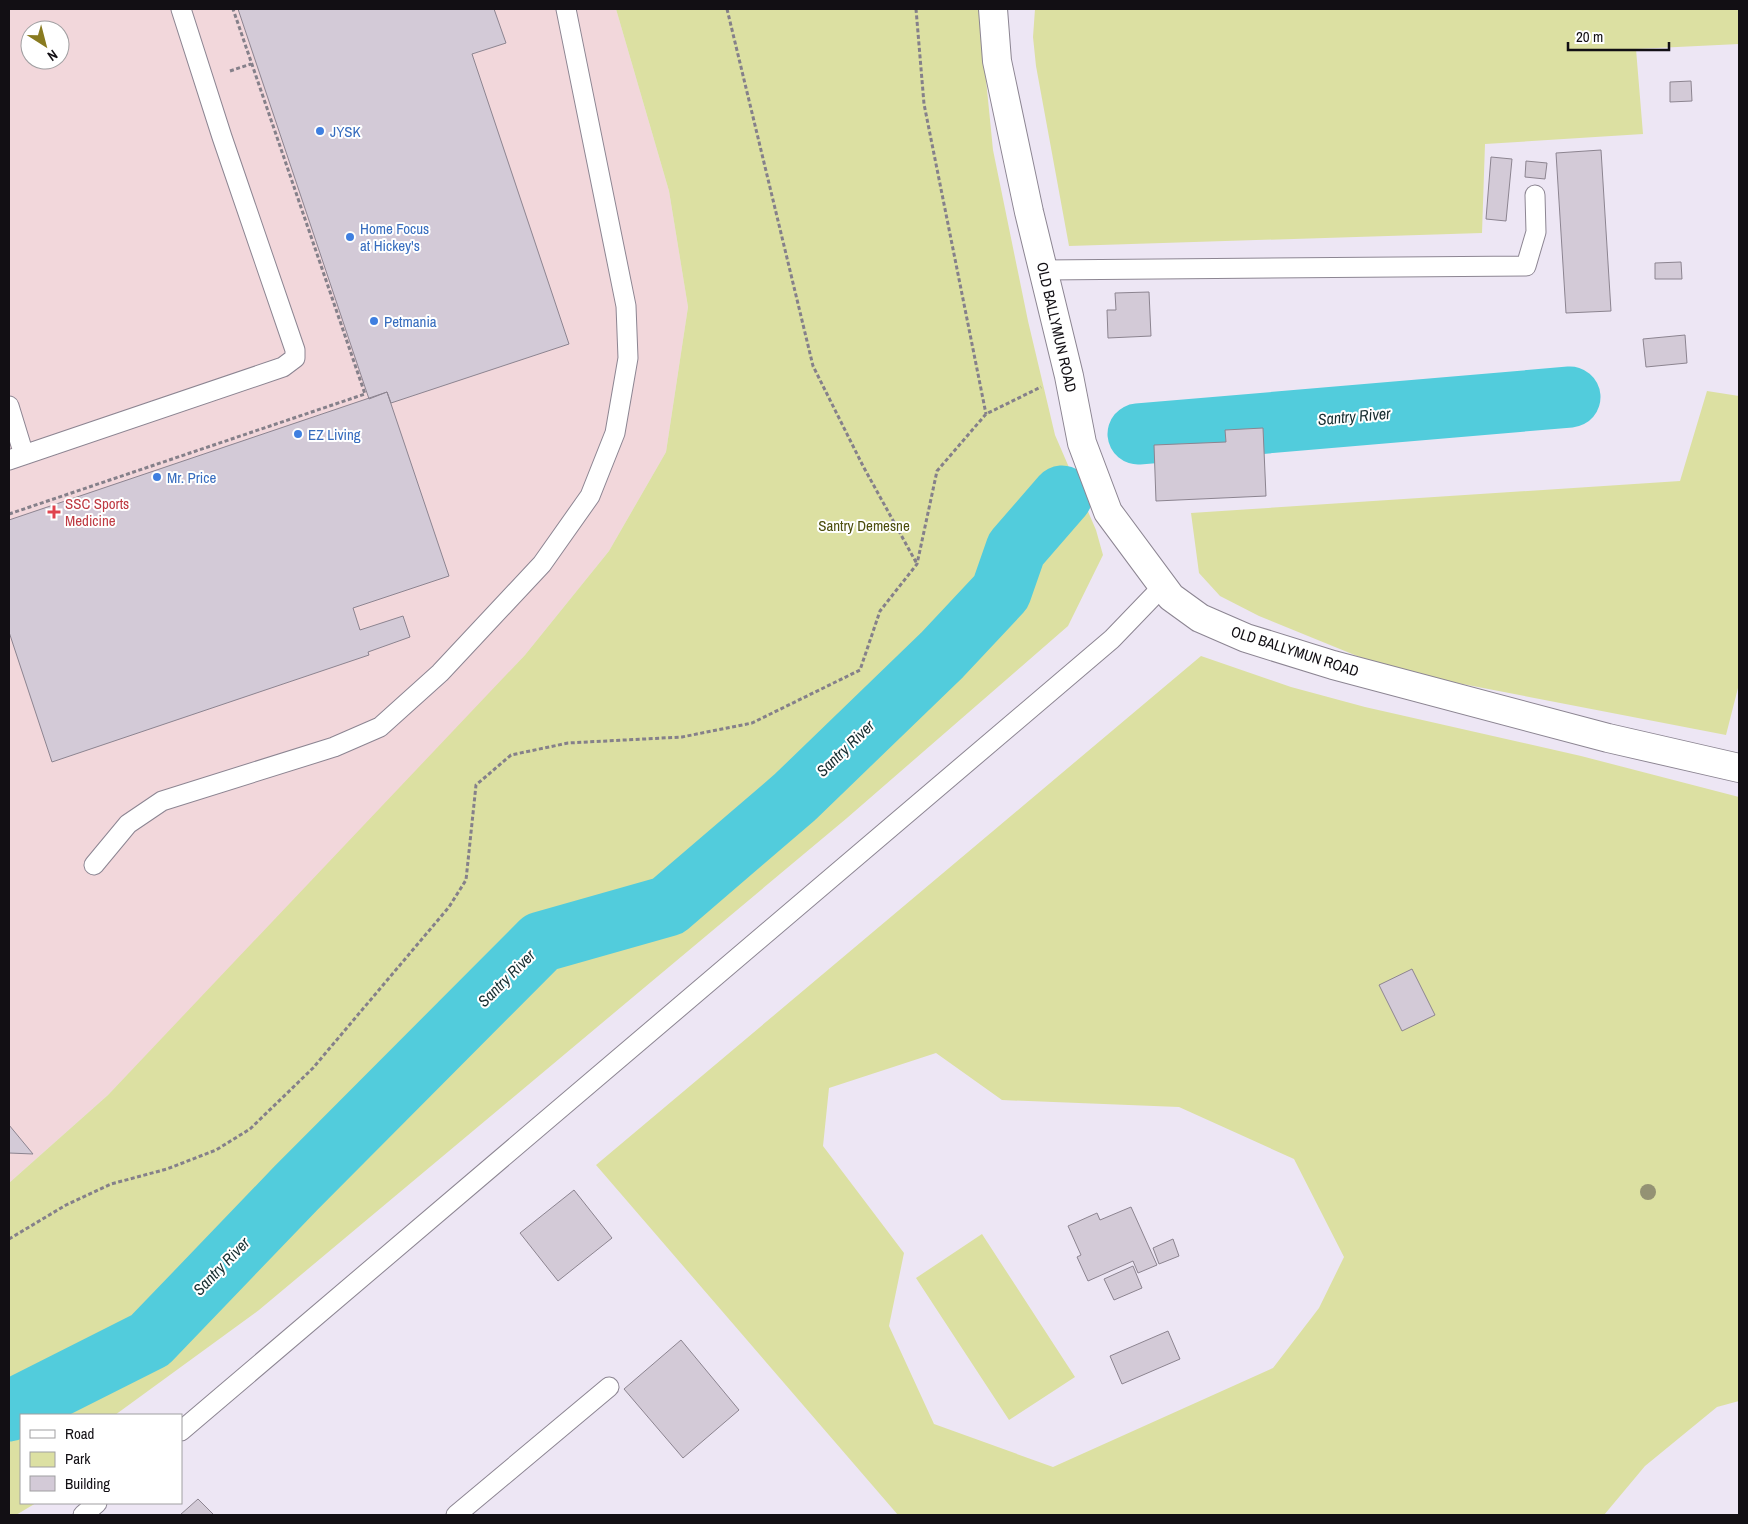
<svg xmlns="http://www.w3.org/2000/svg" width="1748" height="1524" viewBox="0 0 1748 1524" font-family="'Archivo Narrow',sans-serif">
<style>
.commercial{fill:#f2d7db;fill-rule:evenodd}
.green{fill:#dce0a2;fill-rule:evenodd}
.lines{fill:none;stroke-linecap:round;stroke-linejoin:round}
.river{stroke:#52ccdc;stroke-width:61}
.building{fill:#d3cad7;stroke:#8c8490}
.lane-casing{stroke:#8c8592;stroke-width:21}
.street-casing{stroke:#8c8592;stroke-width:30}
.path{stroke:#85808a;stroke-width:3;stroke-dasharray:4 2.5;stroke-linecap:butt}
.lane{stroke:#fff;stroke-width:19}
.street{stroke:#fff;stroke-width:28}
.tree{fill:#949274}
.shop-dot{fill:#3f7fe0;stroke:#fff;stroke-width:2}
.health-dot{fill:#e0444e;stroke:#fff;stroke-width:2}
.labels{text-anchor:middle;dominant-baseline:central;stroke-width:4;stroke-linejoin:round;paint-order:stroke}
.shop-label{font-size:15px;fill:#366cbe;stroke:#fff;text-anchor:start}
.street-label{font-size:15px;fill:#120f14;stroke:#fff}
.health-label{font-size:15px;fill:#be3a42;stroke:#fff;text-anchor:start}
.park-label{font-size:15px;fill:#4c4e0c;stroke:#fff}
.water-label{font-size:16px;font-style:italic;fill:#182e31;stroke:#fff}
</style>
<rect width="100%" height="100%" fill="#ede6f4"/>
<!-- commercial -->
<path class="commercial" d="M9,9H616L669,191L688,307L666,452L609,551L525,655L404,786L108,1095L9,1183ZM30,30H60V60H30Z"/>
<!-- green -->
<path class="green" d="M616,9H979L993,150L1028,321L1055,435L1096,530L1103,555L1068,626L847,818L259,1310L115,1415H21V1503H36L16,1515H9V1183L108,1095L525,655L609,551L666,452L688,307L669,191Z
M1035,9H1739V44L1636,49L1643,134L1485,144L1482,233L1069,246L1036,66L1033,37Z
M1707,391L1739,396V684L1726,735L1452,682L1362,658L1259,616L1220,596L1199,573L1191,513L1680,481Z
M1201,656L1291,687L1365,707L1581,756L1739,797V1401L1717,1407L1645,1466L1604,1515H898L596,1165ZM936,1053L1002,1100L1179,1107L1294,1159L1344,1257L1319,1308L1273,1368L1053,1467L934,1424L889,1326L904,1253L823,1146L829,1088Z
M982,1234L1075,1377L1009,1420L916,1278Z"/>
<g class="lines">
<!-- river -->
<path class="river" d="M1138,434L1570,397
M9,1411L150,1340L296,1188L541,942L668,906L795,797L942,655L1001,592L1016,549L1062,496"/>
</g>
<!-- building -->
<path class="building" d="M238,9H494L506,43L472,54L569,344L391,403L387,392L369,399Z
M1691,81L1692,101L1670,102V82Z
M1601,150L1611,311L1566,313L1556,153Z
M1491,157L1512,159L1506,221L1486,219Z
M1526,161L1547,163L1545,179L1525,177Z
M1681,262L1682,279H1655V263Z
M1149,292L1151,336L1108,338L1107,310H1116L1115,293Z
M1685,335L1687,363L1646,367L1643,339Z
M387,392L449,576L353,608L360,630L403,616L410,637L368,652L369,655L52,762L9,632V520Z
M1263,428L1266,496L1156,501L1154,445L1226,442L1225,430Z
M1412,969L1435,1015L1402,1031L1379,985Z
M9,1125L33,1154L9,1153Z
M574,1190L612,1238L558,1281L520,1233Z
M1131,1207L1157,1265L1138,1273L1133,1261L1088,1281L1077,1257L1081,1255L1068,1226L1097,1213L1100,1220Z
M1173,1239L1179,1256L1159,1264L1153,1248Z
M1133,1266L1142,1288L1114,1300L1104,1279Z
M1168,1331L1180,1359L1122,1384L1110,1356Z
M681,1340L739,1410L683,1458L624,1389Z
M198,1499L214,1515H180Z"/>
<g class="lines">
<defs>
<path id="lane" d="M1044,270L1526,266L1536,232L1535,195
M9,406L24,455
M9,460L283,367L295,358V350L222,137L181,9
M94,865L128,824L162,801L334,747L380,727L440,673L542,564L590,496L615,433L628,358L626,306L566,9
M181,1431L1112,639L1163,586
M83,1515L97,1503
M456,1515L609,1387"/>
<path id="street" d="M993,9L997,61L1029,212L1069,376L1082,443L1108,512L1171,597L1200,618L1246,638L1333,665L1608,738L1739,768"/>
</defs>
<!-- lane casing -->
<use href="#lane" class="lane-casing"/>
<!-- street casing -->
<use href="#street" class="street-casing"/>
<!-- path -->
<path class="path" d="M727,9L813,366L863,466L917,564
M916,9L924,104L986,414
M230,71L251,64
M9,514L365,394L233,9
M9,1239L66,1205L111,1184L167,1169L216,1150L250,1129L313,1068L449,907L466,880L476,785L511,755L568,743L682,737L752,723L860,670L880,611L917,564L937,471L986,414L1041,387"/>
<!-- lane -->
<use href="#lane" class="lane"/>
<!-- street -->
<use href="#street" class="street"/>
</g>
<!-- trees -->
<circle class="tree" cx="1648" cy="1192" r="8"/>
<!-- markers -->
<g class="shop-dot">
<circle cx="320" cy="131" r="5"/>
<circle cx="350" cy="237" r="5"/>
<circle cx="374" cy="321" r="5"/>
<circle cx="298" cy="434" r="5"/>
<circle cx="157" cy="477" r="5"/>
</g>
<path class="health-dot" d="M51.5 504.5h5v5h5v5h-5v5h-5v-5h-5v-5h5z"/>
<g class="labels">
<!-- shop labels -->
<g class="shop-label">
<text x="330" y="131">JYSK</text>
<text x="360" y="228">Home Focus<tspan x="360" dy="17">at Hickey's</tspan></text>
<text x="384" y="321">Petmania</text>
<text x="308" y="434">EZ Living</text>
<text x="167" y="477">Mr. Price</text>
</g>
<!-- street labels -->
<g class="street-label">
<text transform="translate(1057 327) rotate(77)">OLD BALLYMUN ROAD</text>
<text transform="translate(1295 651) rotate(18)">OLD BALLYMUN ROAD</text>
</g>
<!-- health labels -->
<g class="health-label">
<text x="65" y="503">SSC Sports<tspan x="65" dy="17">Medicine</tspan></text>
</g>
<!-- park labels -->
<g class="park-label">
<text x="864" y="525">Santry Demesne</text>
</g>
<!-- water labels -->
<g class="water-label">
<text transform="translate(1354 416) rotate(-5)">Santry River</text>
<text transform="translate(845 748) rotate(-44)">Santry River</text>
<text transform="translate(506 978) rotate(-45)">Santry River</text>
<text transform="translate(221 1266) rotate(-46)">Santry River</text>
</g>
</g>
<!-- border -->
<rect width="1748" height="1524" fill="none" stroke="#120f14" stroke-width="20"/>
<!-- legend -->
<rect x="20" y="1414" width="162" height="90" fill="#ffffff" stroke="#a09fa1"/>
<rect x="30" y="1430" width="25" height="8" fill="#ffffff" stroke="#a09fa1"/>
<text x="65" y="1439" font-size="15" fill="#120f14">Road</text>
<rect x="30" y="1452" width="25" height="15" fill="#dce0a2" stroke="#a09fa1"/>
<text x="65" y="1464" font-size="15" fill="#120f14">Park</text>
<rect x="30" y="1476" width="25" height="15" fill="#d3cad7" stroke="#a09fa1"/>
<text x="65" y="1489" font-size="15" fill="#120f14">Building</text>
<!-- north arrow -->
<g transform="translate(45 45) rotate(144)"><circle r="24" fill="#ffffff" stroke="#a09fa1"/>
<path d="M0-4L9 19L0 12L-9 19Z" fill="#897b20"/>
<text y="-8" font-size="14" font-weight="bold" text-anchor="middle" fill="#120f14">N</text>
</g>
<!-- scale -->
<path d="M1568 42v8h101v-8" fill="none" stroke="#120f14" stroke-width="2.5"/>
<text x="1576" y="42" font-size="15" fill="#120f14" stroke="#ffffff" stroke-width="4" paint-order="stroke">20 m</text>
</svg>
